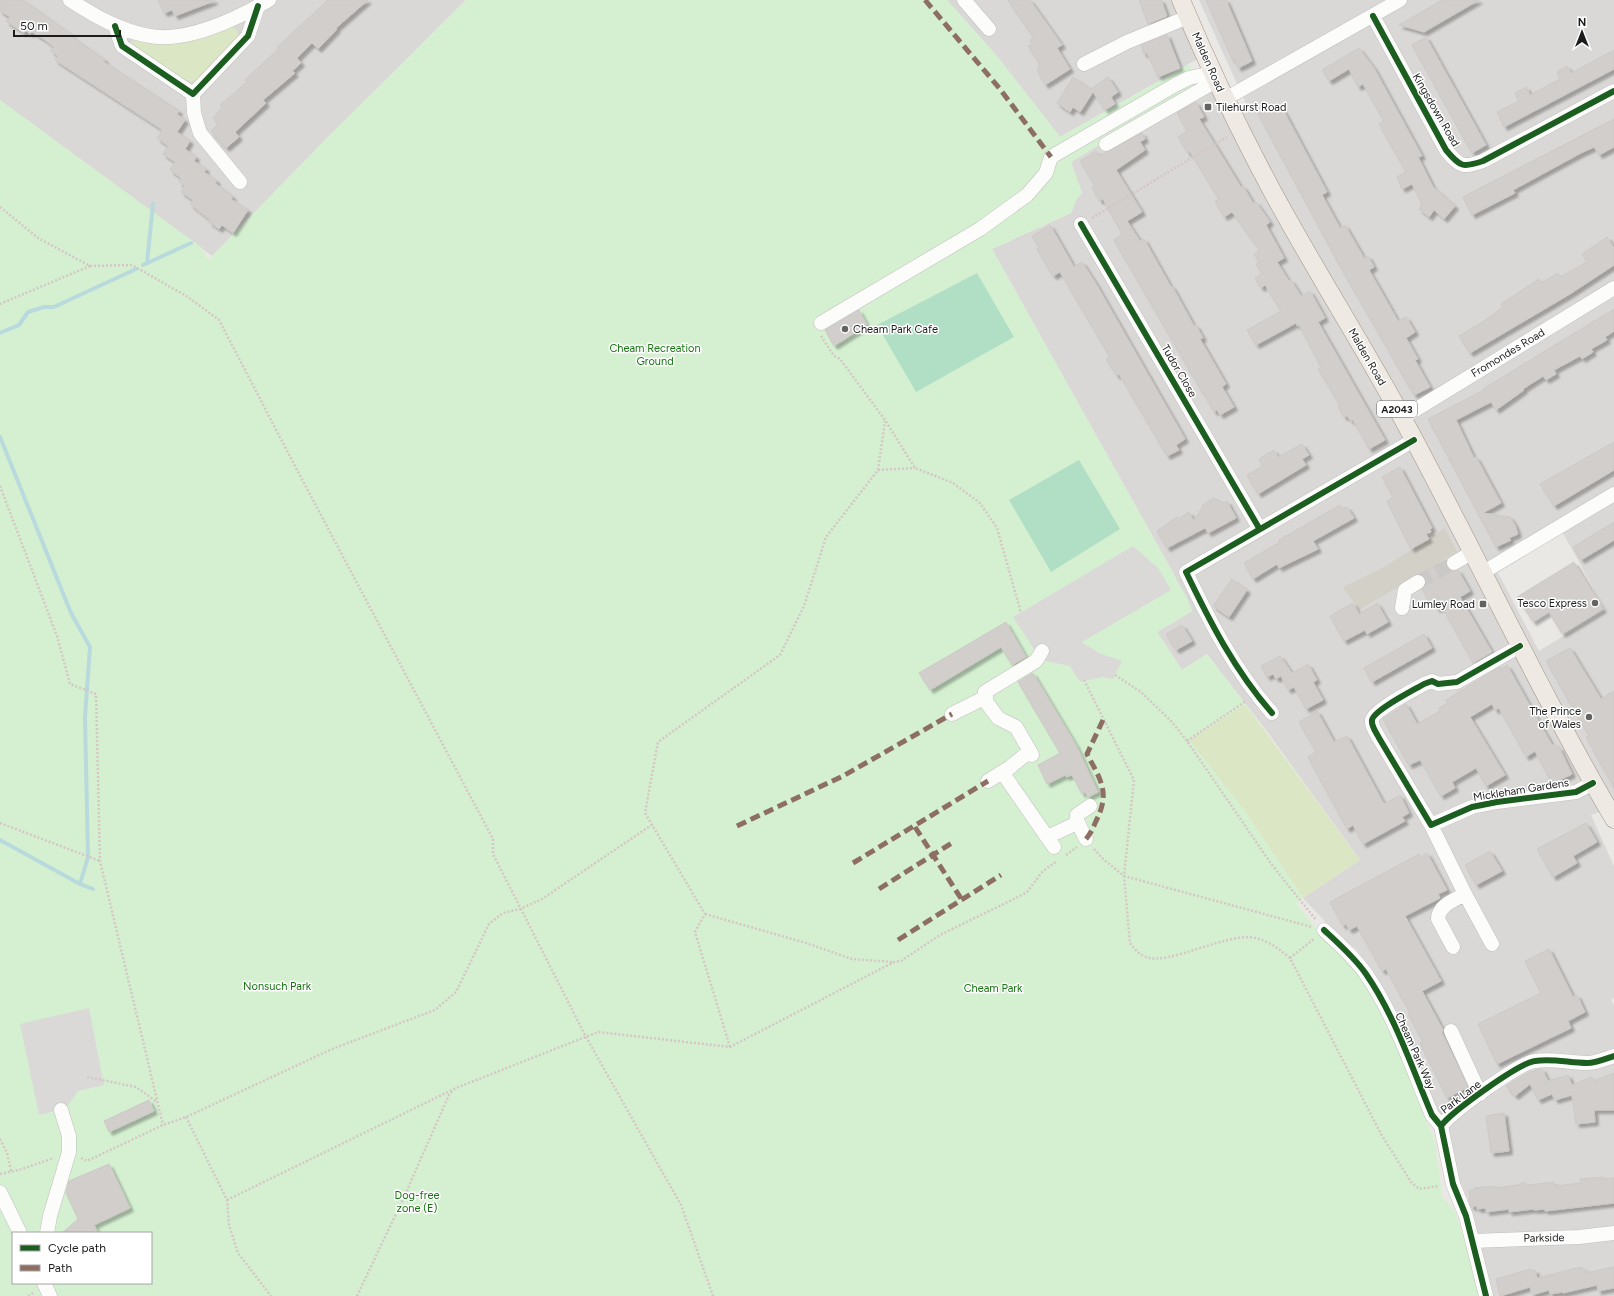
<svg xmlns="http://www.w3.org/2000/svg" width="1614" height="1296" viewBox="0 0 1614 1296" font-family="Figtree,sans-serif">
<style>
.residential{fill:#d9d8d6;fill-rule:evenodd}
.construction{fill:#d3d1c7}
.grass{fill:#dbe6c5}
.park{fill:#d5f0d1;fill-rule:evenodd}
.pitch{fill:#b1dfc6}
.parking{fill:#dad9d8}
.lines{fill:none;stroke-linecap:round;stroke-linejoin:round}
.stream{stroke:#b9dadd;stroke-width:4}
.building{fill:#d1cecc;stroke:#cdc9c6;filter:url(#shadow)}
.minor-tunnel{stroke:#cbc9c7;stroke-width:14;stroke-dasharray:14 7;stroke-linecap:butt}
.minor-casing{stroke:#c0bfbd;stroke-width:15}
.major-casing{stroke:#9f9283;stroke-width:19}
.path{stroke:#d5c6c6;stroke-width:2.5;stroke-dasharray:2 2;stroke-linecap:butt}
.minor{stroke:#fcfcfb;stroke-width:14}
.major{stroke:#efe9e3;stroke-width:18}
.quiet{stroke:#8d6e63;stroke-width:5;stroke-dasharray:10 5;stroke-linecap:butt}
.cycleway-casing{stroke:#fff;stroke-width:8}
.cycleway{stroke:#1b5e20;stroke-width:6}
.poi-dot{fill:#646362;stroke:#fff;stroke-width:1.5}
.labels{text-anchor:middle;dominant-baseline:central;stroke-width:3;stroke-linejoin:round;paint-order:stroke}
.shield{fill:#fff;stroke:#606060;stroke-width:1}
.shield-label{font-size:10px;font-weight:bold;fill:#1c1c1c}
.street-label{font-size:11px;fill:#1c1c1c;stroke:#fff}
.poi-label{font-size:11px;fill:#1c1c1c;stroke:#fff;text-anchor:end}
.park-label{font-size:11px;fill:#167311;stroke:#fff}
</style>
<defs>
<filter id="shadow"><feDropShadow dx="3.5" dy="3.5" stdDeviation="1" flood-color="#0004"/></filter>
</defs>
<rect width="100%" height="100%" fill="#eae8e5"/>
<!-- residential -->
<path class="residential" d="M0,0H466L326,139L212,256L0,101Z
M947,0H1177L1201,57L1060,137L997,56Z
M1199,0H1614V806L1591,815L1614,866V998L1611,1000L1614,1005V1296H1491L1473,1228L1379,985L1357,950L1333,930L1303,898L1360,860L1269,734L1207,654L1182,670L1157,632L1192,611L1171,569L992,249L1071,213L1077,198L1082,193L1071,162L1135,123L1199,88L1247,106ZM1560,528L1606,610L1539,651L1495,567Z"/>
<!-- construction -->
<path class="construction" d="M1445,528L1457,552L1359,610L1343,587L1386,566Z"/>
<!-- grass -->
<path class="grass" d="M232,27L236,29L239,37L197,80L193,82L184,80L137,49L131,43L133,40C172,46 195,42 232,27Z
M1245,704L1360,860L1303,898L1246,813L1189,740Z"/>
<!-- park -->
<path class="park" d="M466,0H947L997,56L1060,137L1189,64L1199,88L1135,123L1071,162L1082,193L1077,198L1071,213L992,249L1187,598L1192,611L1157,632L1182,670L1207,654L1245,704L1189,740L1246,813L1303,898L1296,903L1313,925L1353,965L1384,1012L1435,1142L1442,1196L1455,1212L1478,1284L1480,1296H0V100L201,247L208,260L326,139ZM13,1233H151V1283H13Z"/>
<!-- pitch -->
<path class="pitch" d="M977,273L1014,337L916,392L877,325Z
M1079,460L1120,529L1051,572L1009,500Z"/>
<!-- parking -->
<path class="parking" d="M1133,546L1158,568L1171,590L1082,642L1099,653L1122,661L1113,679L1102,677L1080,682L1070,666L1041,660L1013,617Z
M89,1008L104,1085L78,1091L66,1108L39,1115L20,1024Z"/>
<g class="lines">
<!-- stream -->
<path class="stream" d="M147,263L153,204
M143,265L191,243
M0,333L19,325L28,312L44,307H54L136,269
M0,437L71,613L90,647L85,717L88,857L80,884
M0,840L80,884L93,889"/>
</g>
<!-- building -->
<path class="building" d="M0,0H23L72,35L71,36L105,60L104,62L179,111L177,114L185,120L177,132L190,141L185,149L196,157L194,161L206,169L204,172L217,181L215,183L233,197L231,199L248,210L233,233L222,225L219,229L209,222L210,220L190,204L193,200L181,192L185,186L179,182L181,178L170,170L175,162L163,154L168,146L157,138L162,131L161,129L55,60L58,56L51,51L54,47L45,40L32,32L30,34L26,31L24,33L6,21L10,17L0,11Z
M158,0H214V1L175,16L172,10L164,13Z
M328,0H368L336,28L337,29L318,49L312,43L297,58L301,63L292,71L295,73L263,100L266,103L235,132L239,137L226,148L211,131L218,124L213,118L222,107L220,105L247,82L245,80L279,48L277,47Z
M1008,0H1030L1062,45L1057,48L1070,69L1045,85L1037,70L1040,68L1038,65L1040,64L1028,46L1032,44L1030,40L1034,38Z
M1139,0H1161L1167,16L1148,24Z
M1206,0H1226L1252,61L1238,68L1234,59H1232Z
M1442,0H1479L1424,32L1399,25Z
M1167,35L1180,68L1158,77L1147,53L1144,54L1141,45Z
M1426,37L1486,145L1472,153L1412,45Z
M1359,48L1374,68L1422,156L1418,157L1433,187L1455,206L1444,219L1434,210L1429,217L1419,209L1422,205L1412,184L1402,189L1397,177L1406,172L1379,124L1384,121L1363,84L1358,87L1349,69L1329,81L1322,70Z
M1614,50V69L1504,127L1497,112L1519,101L1515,93L1526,87L1530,95L1560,79L1557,72L1567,66L1571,73Z
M1073,77L1091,89L1108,77L1118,92L1111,97L1115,104L1105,110L1093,92L1080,112L1073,107L1070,112L1057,103Z
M1196,102L1204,117L1199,119L1241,187L1243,186L1253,203L1256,202L1270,222L1266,225L1284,258L1277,262L1289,281L1291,280L1301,296L1310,291L1325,318L1318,322L1385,440L1369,449L1353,420L1351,421L1347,416L1344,417L1338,406L1340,405L1318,369L1321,367L1299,325L1297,326L1296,323L1256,345L1247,330L1281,311L1265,285L1261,288L1255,278L1262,274L1256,264L1259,262L1254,254L1260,250L1232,212L1224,217L1215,201L1219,199L1190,152L1188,153L1178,137L1187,131L1177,113Z
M1274,106L1275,109L1281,106L1287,117L1327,192L1322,195L1340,228L1345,225L1364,258L1368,256L1374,267L1369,270L1398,321L1406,317L1415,332L1406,338L1418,359L1415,360L1430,387L1414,395L1341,268L1258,114Z
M1614,119V147L1599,155L1594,147L1581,153L1513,190L1515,193L1472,215L1463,197Z
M1142,133L1145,139L1140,142L1145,150L1116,170L1142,212L1127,221L1140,241L1144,239L1171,287L1172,286L1194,326L1196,325L1203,338L1200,339L1226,384L1222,387L1234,407L1220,415L1217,410L1214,412L1203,392H1202L1114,240L1122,234L1103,199L1100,201L1092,188L1095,186L1080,161L1096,151L1099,156Z
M1050,225L1074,267L1082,262L1095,282L1185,439L1176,445L1179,450L1167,456L1119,374L1117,376L1106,359L1110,357L1060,272L1053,276L1037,249L1039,248L1032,236Z
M1607,237L1614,248V265L1570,294L1470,353L1459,336L1487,319L1503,307L1501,304L1539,279L1541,283L1558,273L1560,277L1587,262L1582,254Z
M1614,309V331L1605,337L1607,340L1591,349L1593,352L1582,359L1580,356L1554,370L1556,374L1546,380L1543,376L1523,389L1524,390L1496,410L1491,402L1456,420L1474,458L1476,457L1501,503L1483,513L1510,517L1515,525L1518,534L1509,538L1511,540L1496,547L1428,419L1484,390L1483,389Z
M859,310L867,325L834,346L825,330Z
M1614,442V470L1554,506L1540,484Z
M1302,444L1309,455L1302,459L1306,465L1258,494L1247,475L1262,466L1259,459L1274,450L1278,457Z
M1400,467L1432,528L1430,529L1431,532L1426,534L1429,539L1411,549L1387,501L1393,497L1382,477Z
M1213,498L1224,503L1227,501L1236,518L1208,533L1205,528L1167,548L1157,531L1177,517L1178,519L1189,512L1194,521L1204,504Z
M1340,505L1342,509L1347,507L1354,518L1313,541L1318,549L1279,568L1277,564L1253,579L1244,563L1280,542L1279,540Z
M1614,522V540L1581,560L1573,547Z
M1446,560L1447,568L1454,571L1458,570L1470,591L1460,597L1492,652L1473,663L1442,607L1437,609L1434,603L1431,605L1422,589L1426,581L1425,577L1420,574Z
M1574,562L1603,609L1562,634L1549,612L1533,622L1517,597Z
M1232,579L1247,590L1229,617L1213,606Z
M1353,603L1359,614L1377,603L1388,622L1367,634L1365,630L1344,641L1330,616Z
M1006,622L1026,657L1012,665L1001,647L930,690L919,673Z
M1182,625L1192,641L1176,650L1166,634Z
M1424,634L1432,648L1372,682L1364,668Z
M1570,648L1601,699L1614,691V788L1586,737L1589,736L1546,661Z
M1280,656L1292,673L1308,664L1317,680L1313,682L1323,700L1306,709L1294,687L1288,690L1281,676L1276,679L1273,674L1267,677L1261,666Z
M1507,665L1552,745L1555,744L1557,748L1559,747L1572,774L1552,784L1535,751L1526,757L1499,708L1495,710L1492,704L1470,717L1505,775L1486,786L1476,768L1452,782L1455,788L1441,796L1420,760L1409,765L1383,719L1406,704L1417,724L1440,711L1439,708L1448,703L1446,700L1500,667L1501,669Z
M1033,673L1076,745L1098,792L1088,797L1085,792L1082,794L1072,775L1066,777L1065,775L1047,784L1038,765L1060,753L1018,682Z
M1317,711L1334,742L1347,736L1384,804L1400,795L1409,813L1402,817L1405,821L1363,844L1353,825L1347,829L1308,757L1316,752L1299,722Z
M1586,823L1597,842L1573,856L1577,863L1553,877L1537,849Z
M1490,851L1502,871L1476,885L1465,865Z
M1427,853L1447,890L1438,894L1440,898L1405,916L1441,981L1422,991L1443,1030L1442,1033L1468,1087L1447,1098L1420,1043L1423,1042L1408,1014L1410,1013L1386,969L1382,971L1357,926L1349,930L1346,924L1343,926L1330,902L1419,854L1421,857Z
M1549,949L1573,997L1577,995L1585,1012L1568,1021L1571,1028L1497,1064L1478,1024L1541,993L1525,961Z
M1542,1069L1548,1081L1568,1075L1572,1085L1592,1077L1594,1081L1614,1073V1110H1594L1595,1122L1576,1124L1572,1095L1555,1100L1552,1094L1538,1100L1530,1084L1515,1096L1506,1086L1530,1072Z
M149,1100L154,1111L109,1132L104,1121Z
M1504,1113L1509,1151L1491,1153L1486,1116Z
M109,1164L130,1208L94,1225L98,1233H62L78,1219L66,1193L69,1181Z
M1604,1177V1179L1614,1178V1203L1545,1211V1209L1534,1210L1533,1209L1509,1212V1209L1486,1212V1208L1477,1209V1206L1471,1207L1470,1204L1469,1190H1474V1188L1494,1186V1188L1518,1185L1524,1182L1528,1185L1554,1182V1186L1581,1183L1580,1179Z
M1581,1267V1269H1585L1586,1273L1614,1267V1288L1598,1291L1597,1285L1563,1293V1292L1550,1294L1549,1290L1532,1295L1530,1287L1500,1296L1496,1279L1531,1269V1271L1535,1270L1537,1278Z"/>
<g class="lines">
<!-- minor-tunnel -->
<path class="minor-tunnel" d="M1418,582L1454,563"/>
<defs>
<path id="minor" d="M70,0C95,16 120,31 150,36C187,43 238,18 269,0
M964,0L989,29
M1373,16L1446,150C1460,167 1463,168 1483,161L1614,91
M115,26L122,46L193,94L248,36L258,6
M1084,64L1127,42L1188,17
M193,94L194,113L200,133L240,182
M1225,99L1400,0
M1106,144L1216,81
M1081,224L1259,528
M821,323L980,229L1027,195L1046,173L1051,157L1175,85L1189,78L1212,73
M1402,418L1614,288
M1454,563L1471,553
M1482,573L1614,494
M1402,608L1405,590L1418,582
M1520,646L1457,682L1438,684L1432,681L1424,684C1414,690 1374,710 1372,720C1371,726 1376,732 1379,738L1431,825L1472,807L1497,802L1576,792L1593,783
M1272,713C1235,671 1210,622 1186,572L1414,440
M952,714L986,697
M1032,755L1016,727L998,718L987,703L985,692L1036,661L1042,651
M1002,772L1054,847
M988,781L1009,768L1030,751
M1431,825L1465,894L1492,944
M1047,837L1073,825L1077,821
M1086,839L1077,821V815L1090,806
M1324,930C1339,944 1355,958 1366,974C1395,1016 1412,1068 1432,1115L1441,1126
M1453,947L1438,919C1438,906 1454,900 1465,894
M1451,1031L1480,1094
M0,1192L20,1233
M47,1233L50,1216L69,1152V1136L61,1110
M1473,1241L1579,1237L1614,1233
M44,1283L50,1296
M1486,1296L1466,1216L1453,1184L1441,1126C1451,1112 1519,1063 1535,1061C1552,1058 1570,1063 1587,1063C1596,1063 1605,1059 1614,1056"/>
<path id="major" d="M1181,0C1208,65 1238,127 1271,189C1313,267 1361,342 1403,419C1475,552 1538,689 1614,819"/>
</defs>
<!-- minor casing -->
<use href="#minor" class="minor-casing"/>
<!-- major casing -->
<use href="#major" class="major-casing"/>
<!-- path -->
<path class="path" d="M0,207L38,238L90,266L0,304
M1092,218L1227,137
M90,266L132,265L188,297L219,320L297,470L493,839V854L586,1037L681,1205L713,1296
M821,336L834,356L840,359L885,420L915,468L953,483L980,503L997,528L1021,613
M878,470L885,421
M0,486L57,636L70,684L96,694L100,861L163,1125
M1115,675L1141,692L1171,721L1187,741L1272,865L1316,920
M1084,680L1134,780L1124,876L1312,927
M1187,741L1246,701
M0,823L100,861
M1094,849L1103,859L1124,876L1130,943C1134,948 1139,955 1146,957C1168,966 1227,932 1255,938C1269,941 1279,949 1290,958L1381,1134L1411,1182L1419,1189L1439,1186
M1066,855L1077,847
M705,914L806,943L852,959L893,962
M1290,958L1315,938
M730,1047L695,932L705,914L645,813L658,742L780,655L804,606L826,537L878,470L915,468
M87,1077L136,1087L157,1102
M186,1117L227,1200L229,1225L238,1253L271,1296
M0,1139L7,1153L11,1171
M81,1158L87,1161L163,1125L186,1117L332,1049L435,1010L456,992L489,924L503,913L520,909L542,899L653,824
M0,1174L19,1170L54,1158
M227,1200L456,1088L598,1032L730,1047L894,962L901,961L940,935L1020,896L1027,892L1043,871L1057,861
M28,1296L35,1292
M357,1296L404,1197L449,1095L453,1090"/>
<!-- minor -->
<use href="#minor" class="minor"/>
<!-- major -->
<use href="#major" class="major"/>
<!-- quiet -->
<path class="quiet" d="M925,0L1000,89L1051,157
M737,826L843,776L952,714
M915,827L962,900
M1086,839C1091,833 1093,828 1096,821C1111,792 1100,779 1087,754L1103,720
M853,863L988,781
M879,889L955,841
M898,940L1001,875"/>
<defs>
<path id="cycleway" d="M1373,16L1446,150C1460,167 1463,168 1483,161L1614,91
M115,26L122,46L193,94L248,36L258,6
M1081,224L1259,528
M1520,646L1457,682L1438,684L1432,681L1424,684C1414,690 1374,710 1372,720C1371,726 1376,732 1379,738L1431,825L1472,807L1497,802L1576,792L1593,783
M1272,713C1235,671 1210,622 1186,572L1414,440
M1324,930C1339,944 1355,958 1366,974C1395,1016 1412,1068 1432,1115L1441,1126
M1486,1296L1466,1216L1453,1184L1441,1126C1451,1112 1519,1063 1535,1061C1552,1058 1570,1063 1587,1063C1596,1063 1605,1059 1614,1056"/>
</defs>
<!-- cycleway casing -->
<use href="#cycleway" class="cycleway-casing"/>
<!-- cycleway -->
<use href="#cycleway" class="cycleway"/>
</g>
<!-- markers -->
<g class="poi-dot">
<rect x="1204" y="103" width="8" height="8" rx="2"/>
<circle cx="845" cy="329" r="4"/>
<circle cx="1595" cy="603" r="4"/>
<rect x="1479" y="600" width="8" height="8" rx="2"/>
<circle cx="1589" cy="717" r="4"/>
</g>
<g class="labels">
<!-- shield labels -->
<rect class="shield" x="1377" y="401" width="40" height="16" rx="3"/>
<g class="shield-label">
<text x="1397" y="409">A2043</text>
</g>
<!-- street labels -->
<g class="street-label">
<text transform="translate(1208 62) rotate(66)">Malden Road</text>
<text transform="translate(1436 110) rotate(60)">Kingsdown Road</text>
<text transform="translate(1508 353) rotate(-31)">Fromondes Road</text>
<text transform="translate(1367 357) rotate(60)">Malden Road</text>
<text transform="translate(1179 371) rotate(60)">Tudor Close</text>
<text transform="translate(1521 790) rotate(-9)">Mickleham Gardens</text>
<text transform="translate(1415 1051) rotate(66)">Cheam Park Way</text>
<text transform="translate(1461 1097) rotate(-37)">Park Lane</text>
<text transform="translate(1544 1238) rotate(-1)">Parkside</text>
</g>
<!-- poi labels -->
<g class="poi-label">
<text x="1216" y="107" text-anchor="start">Tilehurst Road</text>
<text x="853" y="329" text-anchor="start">Cheam Park Cafe</text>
<text x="1587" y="603">Tesco Express</text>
<text x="1475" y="604">Lumley Road</text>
<text x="1581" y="711">The Prince<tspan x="1581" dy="13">of Wales</tspan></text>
</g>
<!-- park labels -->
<g class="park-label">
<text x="655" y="348">Cheam Recreation<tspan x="655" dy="13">Ground</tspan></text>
<text x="277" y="986">Nonsuch Park</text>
<text x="993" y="988">Cheam Park</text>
<text x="417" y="1195">Dog-free<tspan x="417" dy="13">zone (E)</tspan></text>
</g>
</g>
<!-- legend -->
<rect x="12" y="1232" width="140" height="52" fill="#ffffff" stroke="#a4a4a4"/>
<rect x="20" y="1245" width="20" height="6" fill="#1b5e20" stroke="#a4a4a4"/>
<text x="48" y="1252" font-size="12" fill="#1c1c1c">Cycle path</text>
<rect x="20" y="1265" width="20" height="6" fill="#8d6e63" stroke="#a4a4a4"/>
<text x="48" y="1272" font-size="12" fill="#1c1c1c">Path</text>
<!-- north arrow -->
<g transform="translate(1582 32)" stroke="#ffffff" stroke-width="3" paint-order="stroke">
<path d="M0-3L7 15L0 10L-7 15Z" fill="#1c1c1c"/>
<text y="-6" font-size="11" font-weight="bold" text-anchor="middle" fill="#1c1c1c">N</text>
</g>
<!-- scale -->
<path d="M14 30v6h106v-6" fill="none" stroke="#1c1c1c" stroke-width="2"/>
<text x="20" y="30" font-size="12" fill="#1c1c1c" stroke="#ffffff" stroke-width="3" paint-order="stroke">50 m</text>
</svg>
